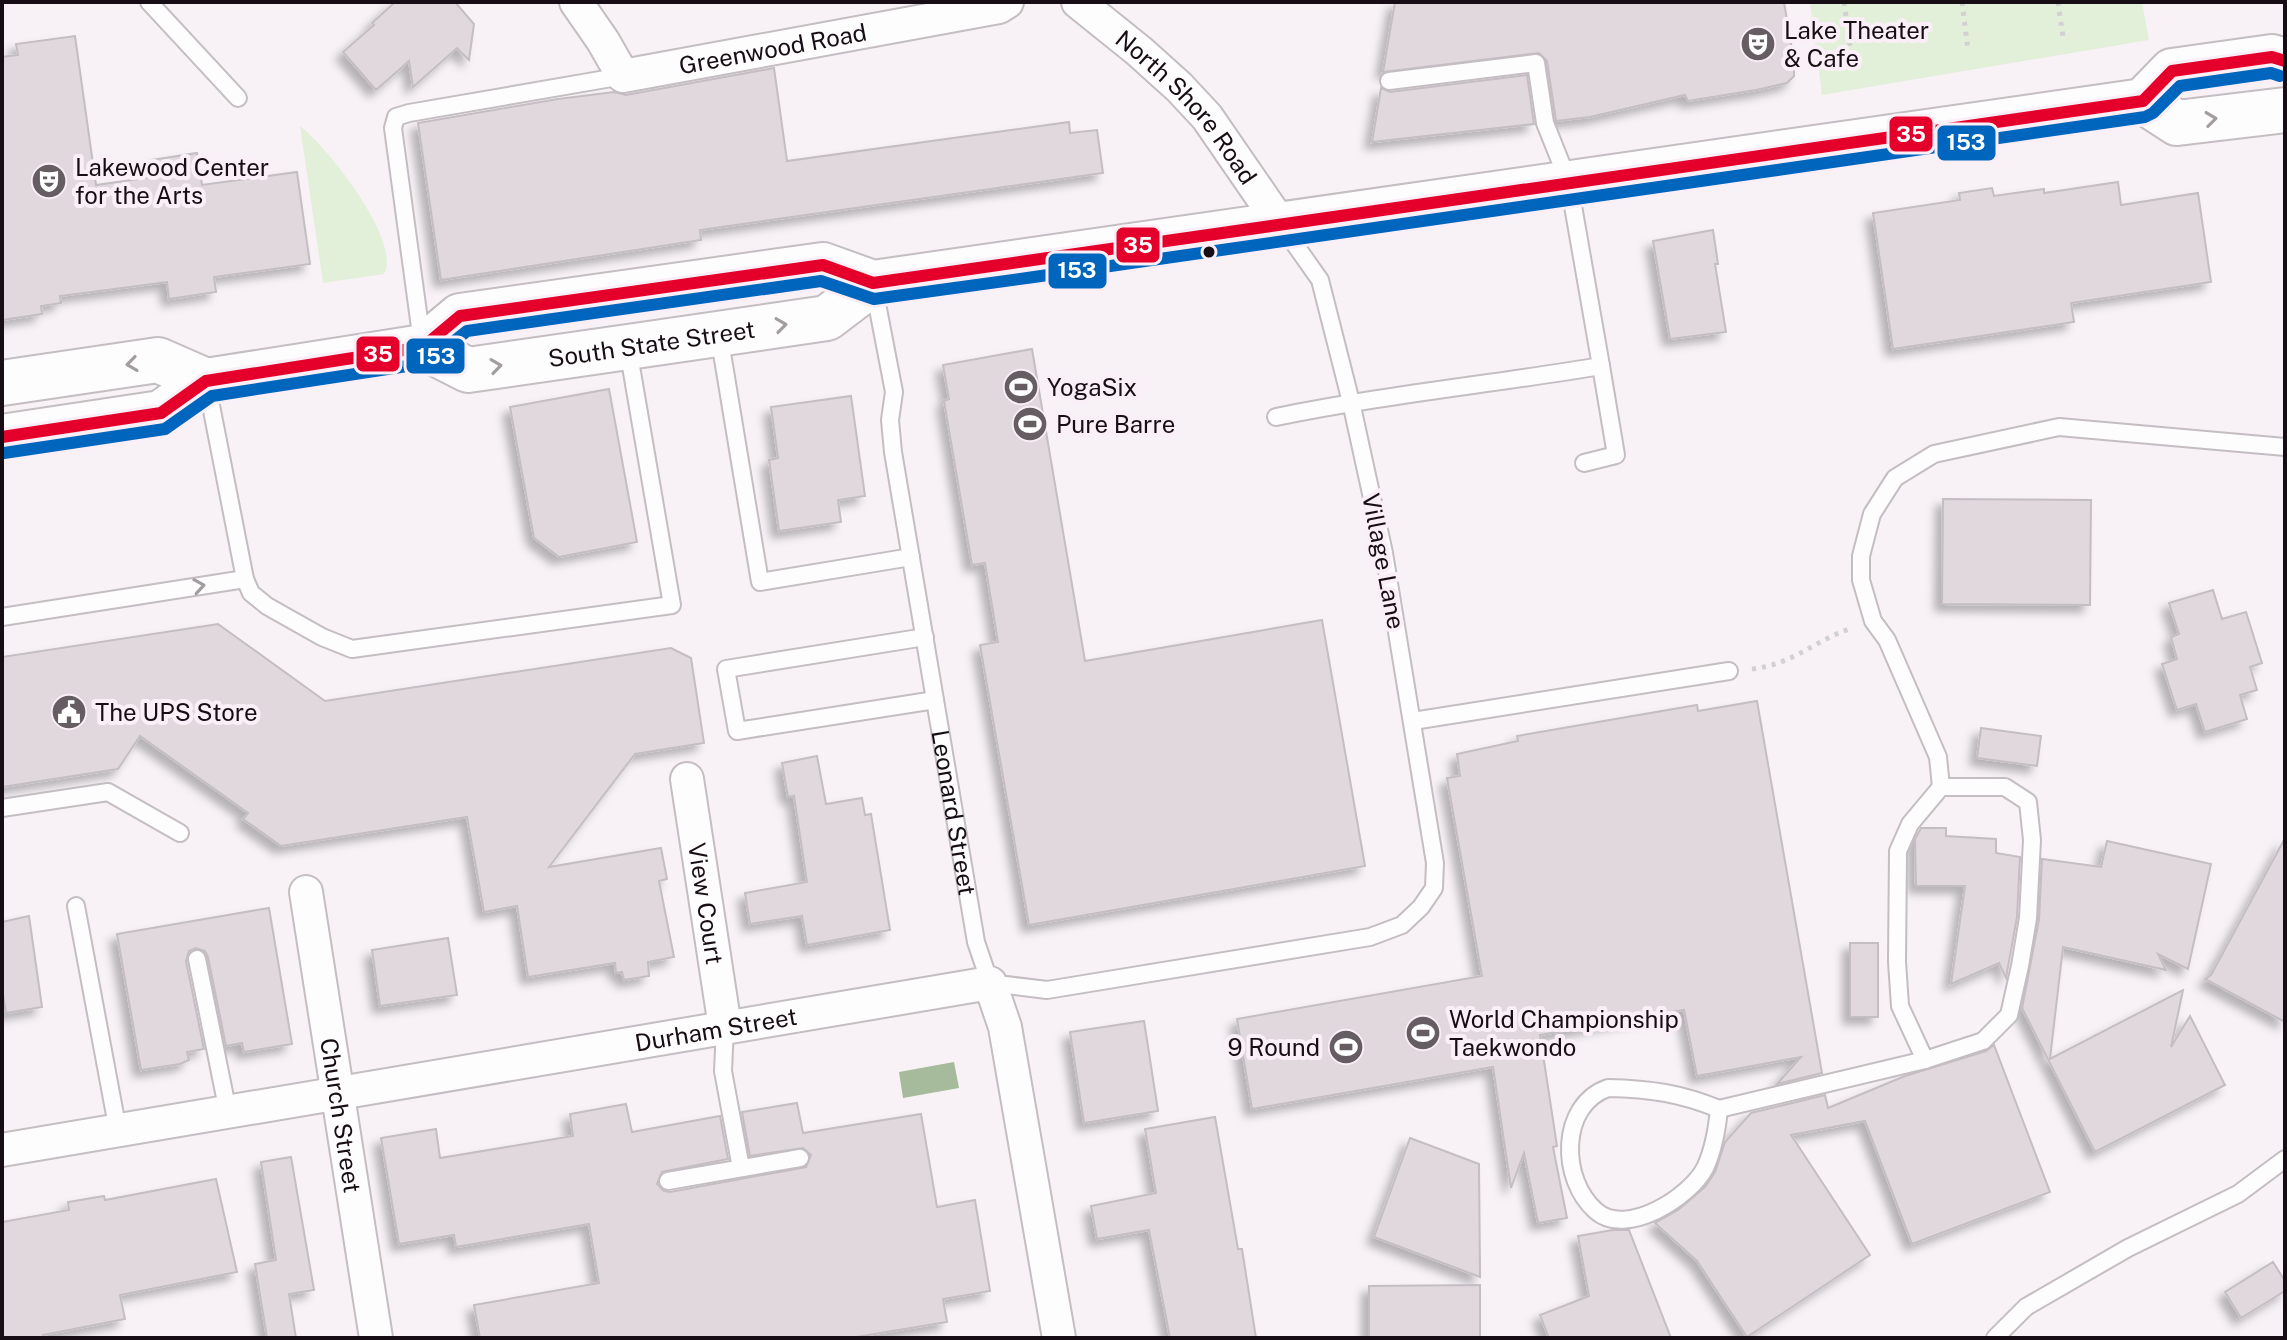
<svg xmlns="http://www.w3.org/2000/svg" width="2287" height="1340" viewBox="0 0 2287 1340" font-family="'Public Sans',sans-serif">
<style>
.green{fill:#e2f0da}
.water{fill:#a6bb9b}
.building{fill:#e1d8de;stroke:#c4bdc2;stroke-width:2;filter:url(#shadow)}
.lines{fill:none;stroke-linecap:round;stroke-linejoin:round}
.lane-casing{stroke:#c4bdc2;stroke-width:20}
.street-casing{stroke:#c4bdc2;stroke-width:36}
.primary-casing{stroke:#c4bdc2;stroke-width:48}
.path{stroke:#d2d0d1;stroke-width:5;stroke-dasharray:4 6;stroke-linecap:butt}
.lane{stroke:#fefdfe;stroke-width:16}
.street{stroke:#fefdfe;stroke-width:32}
.primary{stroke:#fefdfe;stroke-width:44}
.bus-1-casing{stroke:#fbeff7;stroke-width:18}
.bus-2-casing{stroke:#fbeff7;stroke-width:18}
.bus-1{stroke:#e4002b;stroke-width:12}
.bus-2{stroke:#0065bd;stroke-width:12}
.oneway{stroke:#a29da0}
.bus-dot{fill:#170d14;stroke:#fbeff7;stroke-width:3}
.labels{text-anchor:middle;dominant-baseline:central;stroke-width:8;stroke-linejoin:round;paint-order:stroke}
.poi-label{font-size:24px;fill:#170d14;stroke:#fbeff7;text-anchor:start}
.street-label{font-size:24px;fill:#170d14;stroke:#fbeff7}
.line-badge{stroke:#fbeff7;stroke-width:3}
.badge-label{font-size:22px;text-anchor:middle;font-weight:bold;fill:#fff}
</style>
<defs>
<filter id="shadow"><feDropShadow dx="-7" dy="7" stdDeviation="4" flood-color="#0004"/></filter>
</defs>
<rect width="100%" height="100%" fill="#f8f2f6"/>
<!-- green -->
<path class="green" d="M1810,2H2142L2149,40L1822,95Z
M300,126C326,145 403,242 384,274L323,283Z"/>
<!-- water -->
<path class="water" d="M954,1062L959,1088L903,1098L899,1072Z"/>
<!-- building -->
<path class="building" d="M395,2H455L474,24L469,60L457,48L413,87L409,61L376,90L343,52L374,25L372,23Z
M1395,2H1784L1794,61V76L1787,83L1756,90L1688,101L1685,95L1590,117L1556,121L1547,61L1539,53L1383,72Z
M75,36L96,185L153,177L151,160L197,153L202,185L297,172L310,264L214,277L216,292L169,299L167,282L60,296L61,303L41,306L42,314L2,320V57L18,55L16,44Z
M774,68L787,161L1069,122L1070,133L1097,130L1103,173L700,230L701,240L441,280L418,123L558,99L614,92L626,95Z
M1527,75L1534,124L1372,142L1381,88L1390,92Z
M2118,182L2121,205L2198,193L2211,282L2071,303L2074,322L1893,349L1873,213L1960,200L1959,193L1992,188L1994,196L2044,189V193Z
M1713,230L1718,264H1715L1726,332L1670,339L1653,241Z
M1032,349L1085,661L1322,620L1365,866L1029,925L980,645L998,642L985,563L972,565L944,401L949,399L943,365Z
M609,389L637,542L559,557L534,538L510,407Z
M851,396L865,496L838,500L841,522L779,531L769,460L778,458L771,407Z
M1943,499L2091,500L2090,605L1942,604Z
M2213,590L2222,619L2246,612L2262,663L2250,667L2257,690L2240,695L2247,719L2205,732L2196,704L2177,710L2162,664L2177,659L2171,637L2179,634L2169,603Z
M218,624L325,701L671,648L691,658L704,743L635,754L549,867L661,848L667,879L659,881L674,957L648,962L649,976L624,980L622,972L616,973L615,963L528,977L517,906L484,912L467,817L281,846L243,819L248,813L140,736L118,769L2,787V657Z
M1757,701L1822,1073L1777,1084L1801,1057L1697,1076L1684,1010L1540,1035L1557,1146L1553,1147L1567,1218L1538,1223L1524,1153L1511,1188L1493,1067L1252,1109L1237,1019L1482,976L1447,778L1460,776L1457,754L1518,741L1517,736L1697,705L1698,711Z
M1981,728L2041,736L2037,766L1977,758Z
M817,756L826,804L862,798L865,815L871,814L890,930L807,945L802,916L750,924L745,893L807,882L794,796L788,797L782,763Z
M1921,828H1946V836L1996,839V853L2020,857L2017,917L2006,978L1999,963L1951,984L1965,886H1916L1915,839Z
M2285,838V1022L2205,979L2211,975Z
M2107,841L2211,864L2188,969L2158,954L2166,970L2063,947L2050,1059L2183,990L2171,1047L2190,1016L2225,1085L2095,1152L2022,1008L2039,920L2042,859L2101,867Z
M269,908L292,1044L244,1052L242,1043L226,1046L208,957L205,951L196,948L189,951L186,961L204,1049L187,1052L189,1060L180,1064L141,1070L117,934Z
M29,916L42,1007L6,1013L2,988V922Z
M448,938L457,995L380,1006L372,950Z
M1850,943H1878V1017H1850Z
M1144,1021L1158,1111L1084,1123L1070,1032Z
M1994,1045L2050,1192L1912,1244L1865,1121L1791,1135L1870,1255L1747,1337L1697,1261L1655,1223L1678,1210L1705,1187L1715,1172L1725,1142L1751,1113L1825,1095L1828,1108L1905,1076L1986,1051Z
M797,1103L803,1133L921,1114L937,1207L975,1200L990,1291L943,1299L947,1322L850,1338H480L474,1305L599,1283L589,1224L456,1247L454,1235L399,1244L381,1138L436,1129L440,1158L573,1136L570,1114L626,1104L632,1132L720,1116L728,1159L662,1172L657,1184L664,1191L670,1192L806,1167L811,1155L803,1148L750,1156L742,1112Z
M1215,1117L1238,1249H1242L1256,1338H1170L1149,1230L1097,1239L1091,1206L1156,1193L1145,1129Z
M1410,1138L1479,1164L1480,1277L1374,1237Z
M291,1157L314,1290L289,1294L296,1338H267L255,1264L276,1260L261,1162Z
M216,1179L237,1272L120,1295L125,1319L43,1335L44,1338H2V1222L69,1210L68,1202L104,1196L105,1200Z
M1613,1230H1629L1671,1338H1549L1540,1315L1589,1296L1578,1236Z
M2273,1262L2285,1281V1291L2241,1318L2225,1292Z
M1480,1285V1338H1369V1286Z"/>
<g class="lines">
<defs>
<g id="lane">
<path d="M149,2L238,98"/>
<path id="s1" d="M874,288L894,392L890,420L893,452L976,942L990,983L1047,990L1370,937L1402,925L1421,907L1434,888L1435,863L1384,553L1351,402L1320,280L1284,229"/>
<path d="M719,335L760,582L911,557"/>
<path d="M422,342L393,128L396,117L409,113L623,76"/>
<path d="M207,385L245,579L251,593L267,606L322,637L352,649L672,605L628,349"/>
<path d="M1276,417C1383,395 1493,384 1601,366L1569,183L1545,123L1536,63L1389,81"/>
<path d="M1584,463L1616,455L1601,366"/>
<path d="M2,617L245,579"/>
<path d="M925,637L726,669L737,731L935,700"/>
<path d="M1413,721L1729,671"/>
<path d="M2,808L108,792L180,833"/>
<path d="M76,906L118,1131"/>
<path d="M197,959L228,1112"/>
<path d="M725,1027L723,1071L741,1168"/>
<path d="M1925,1060L1900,1006L1897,962L1898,851L1910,824L1941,787"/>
<path d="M1608,1088C1650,1089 1680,1093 1719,1109C1717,1130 1714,1149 1705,1168C1690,1197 1626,1238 1596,1211C1560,1180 1559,1105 1608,1088Z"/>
<path d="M1719,1109L1925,1060L1983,1041L2009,1015L2020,966L2028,918L2032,840L2028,802L2005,787H1941L1938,757L1887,640L1873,621L1861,580V556L1872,514L1895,478L1934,454L2059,427L2285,447"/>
<path d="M668,1181L800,1158"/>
<path d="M1995,1338L2026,1307L2128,1248L2238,1194L2285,1159"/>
</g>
<g id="street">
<path id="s2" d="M576,2L603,41L623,76L999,7L1007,2"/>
<path id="s3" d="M1078,2L1139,51L1179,87L1207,117L1282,226"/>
<path id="s4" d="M687,779L725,1027"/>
<path id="s5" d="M306,892L376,1338"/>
<path id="s6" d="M2,1150L990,983L1005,1027L1059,1338"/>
</g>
<g id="primary">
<path d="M2143,101L2177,123L2285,110"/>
<path id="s7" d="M423,347L468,370L628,347L827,318L873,283"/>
<path d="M2,383L158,360L206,381"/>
<path d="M2,437L161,413L206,381L423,347L460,316L823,265L873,283C1297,224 1720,162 2143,101L2172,71L2272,57L2285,61"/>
</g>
</defs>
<!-- lane casing -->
<use href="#lane" class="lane-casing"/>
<!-- street casing -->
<use href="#street" class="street-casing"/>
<!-- primary casing -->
<use href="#primary" class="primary-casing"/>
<!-- path -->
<path class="path" d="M1844,2L1853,67
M1962,2L1968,50
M2058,2L2063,37
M1752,669C1793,664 1813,642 1849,629"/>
<!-- lane -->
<use href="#lane" class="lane"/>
<!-- street -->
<use href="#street" class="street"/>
<!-- primary -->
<use href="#primary" class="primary"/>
<defs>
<path id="bus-1" d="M2,437L161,413L206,381L423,347L460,316L823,265L873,283L2143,101L2172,71L2272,57L2285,61"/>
<path id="bus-2" d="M4,453L165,429L212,396L427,363L467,331L821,281L874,299L1034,277L2145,117L2153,113L2180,86L2271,73L2280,76"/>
</defs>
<!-- bus-1 casing -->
<use href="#bus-1" class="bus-1-casing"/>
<!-- bus-2 casing -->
<use href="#bus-2" class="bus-2-casing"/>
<!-- bus-1 -->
<use href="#bus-1" class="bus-1"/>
<!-- bus-2 -->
<use href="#bus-2" class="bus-2"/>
</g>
<!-- one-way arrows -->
<defs><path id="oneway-chevron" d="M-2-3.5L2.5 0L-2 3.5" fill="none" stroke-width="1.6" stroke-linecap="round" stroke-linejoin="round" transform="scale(2)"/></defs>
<g class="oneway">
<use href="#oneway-chevron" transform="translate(2211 119) rotate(-7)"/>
<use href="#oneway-chevron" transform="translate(781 325) rotate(-8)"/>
<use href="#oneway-chevron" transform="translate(132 364) rotate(172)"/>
<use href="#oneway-chevron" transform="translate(496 366) rotate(-8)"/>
<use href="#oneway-chevron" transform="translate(199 586) rotate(-9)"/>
</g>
<!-- icons -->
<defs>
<symbol id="theatre-disc" viewBox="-11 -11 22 22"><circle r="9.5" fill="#665d63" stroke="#fbeff7"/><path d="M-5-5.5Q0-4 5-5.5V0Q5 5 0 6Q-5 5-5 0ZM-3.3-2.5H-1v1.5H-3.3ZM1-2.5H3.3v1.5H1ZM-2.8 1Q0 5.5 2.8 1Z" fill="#fff"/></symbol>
<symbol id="stadium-disc" viewBox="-11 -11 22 22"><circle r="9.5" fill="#665d63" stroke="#fbeff7"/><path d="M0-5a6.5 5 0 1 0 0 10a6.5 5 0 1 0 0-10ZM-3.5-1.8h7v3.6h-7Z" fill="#fff"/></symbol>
<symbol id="civic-disc" viewBox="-11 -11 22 22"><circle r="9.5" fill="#665d63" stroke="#fbeff7"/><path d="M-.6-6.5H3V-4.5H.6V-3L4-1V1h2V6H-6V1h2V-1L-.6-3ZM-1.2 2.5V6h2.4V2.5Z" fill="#fff"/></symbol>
</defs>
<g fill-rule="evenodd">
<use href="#theatre-disc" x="1738" y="24" width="40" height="40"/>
<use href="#theatre-disc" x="29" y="161" width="40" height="40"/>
<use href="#stadium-disc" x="1001" y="367" width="40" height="40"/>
<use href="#stadium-disc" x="1010" y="404" width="40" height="40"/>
<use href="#civic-disc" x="49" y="692" width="40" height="40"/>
<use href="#stadium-disc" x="1403" y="1013" width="40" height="40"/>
<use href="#stadium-disc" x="1326" y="1027" width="40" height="40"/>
</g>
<!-- markers -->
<circle class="bus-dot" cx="1209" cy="252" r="7"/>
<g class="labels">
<!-- poi labels -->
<g class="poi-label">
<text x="1784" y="30">Lake Theater<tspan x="1784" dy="28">&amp; Cafe</tspan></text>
<text x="75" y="167">Lakewood Center<tspan x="75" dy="28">for the Arts</tspan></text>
<text x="1047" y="387">YogaSix</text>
<text x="1056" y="424">Pure Barre</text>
<text x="95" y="712">The UPS Store</text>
<text x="1449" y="1019">World Championship<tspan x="1449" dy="28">Taekwondo</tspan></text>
<text x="1320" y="1047" text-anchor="end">9 Round</text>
</g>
<!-- street labels -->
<g class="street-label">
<text stroke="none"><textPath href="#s2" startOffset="240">Greenwood Road</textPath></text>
<text stroke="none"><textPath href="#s3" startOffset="152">North Shore Road</textPath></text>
<text stroke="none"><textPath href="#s7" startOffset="236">South State Street</textPath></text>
<text transform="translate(1384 561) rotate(79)">Village Lane</text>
<text stroke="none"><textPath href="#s1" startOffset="532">Leonard Street</textPath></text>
<text stroke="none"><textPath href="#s4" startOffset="126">View Court</textPath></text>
<text stroke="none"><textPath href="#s6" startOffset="724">Durham Street</textPath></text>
<text stroke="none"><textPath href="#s5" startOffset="226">Church Street</textPath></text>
</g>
</g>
<g class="line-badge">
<rect x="1888" y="115" width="46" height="38" rx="8" fill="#e4002b"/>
<rect x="1936" y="124" width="61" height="38" rx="8" fill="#0065bd"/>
<rect x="1115" y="226" width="46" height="38" rx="8" fill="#e4002b"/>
<rect x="1047" y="252" width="61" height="38" rx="8" fill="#0065bd"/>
<rect x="355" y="335" width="46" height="38" rx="8" fill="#e4002b"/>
<rect x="405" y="337" width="61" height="38" rx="8" fill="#0065bd"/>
</g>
<g class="badge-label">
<text x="1911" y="142">35</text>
<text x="1966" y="150">153</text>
<text x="1138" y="253">35</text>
<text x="1077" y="278">153</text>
<text x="378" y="362">35</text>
<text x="436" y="364">153</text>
</g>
<!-- border -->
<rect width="2287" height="1340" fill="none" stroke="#170d14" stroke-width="8"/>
</svg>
